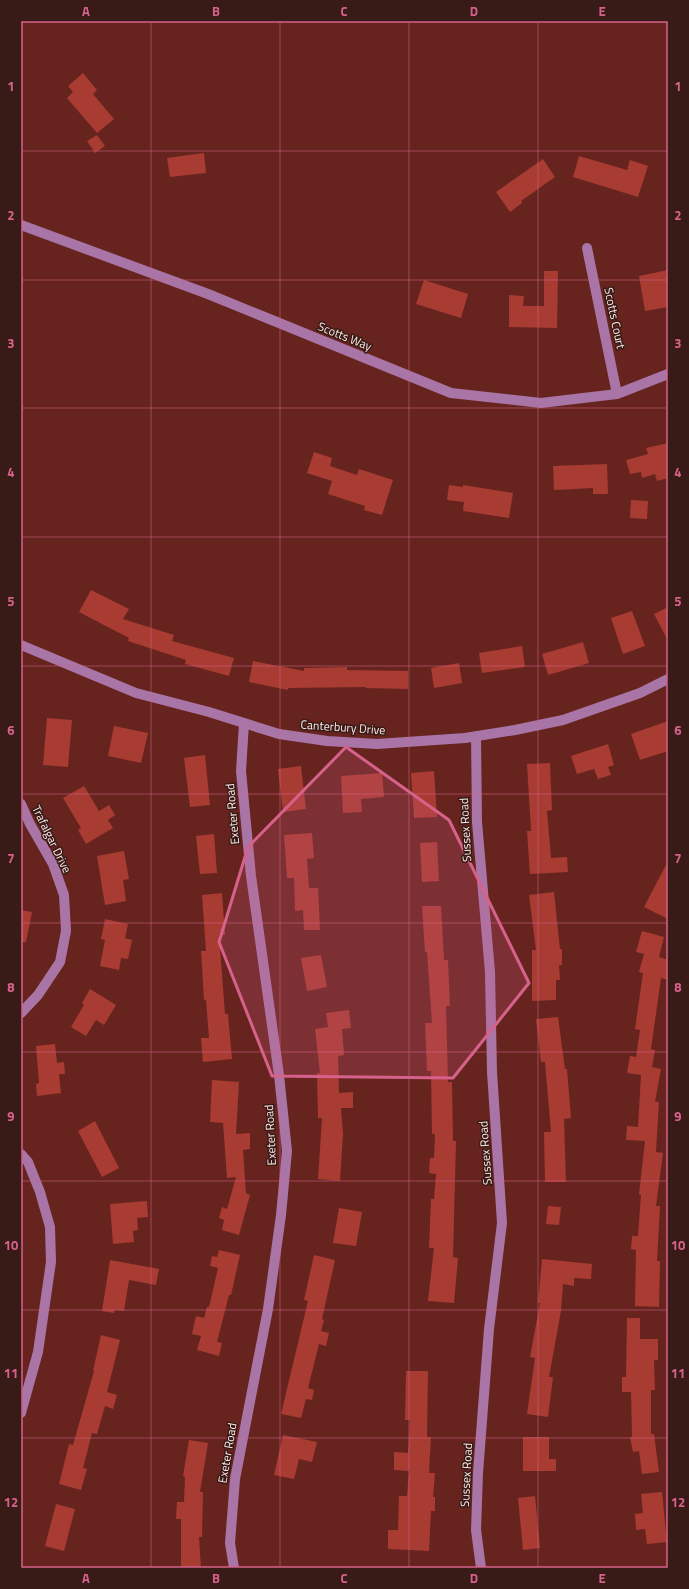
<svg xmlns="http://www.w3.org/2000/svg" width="689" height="1589" viewBox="0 0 689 1589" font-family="'Titillium Web',sans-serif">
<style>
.building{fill:#a83b32}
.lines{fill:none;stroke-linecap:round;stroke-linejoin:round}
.minor{stroke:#a875a6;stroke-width:10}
.marked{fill:#d6628c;fill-opacity:0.2;stroke:#d6628c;stroke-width:3;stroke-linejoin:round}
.grid{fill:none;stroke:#d6628c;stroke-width:1;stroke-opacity:0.55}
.labels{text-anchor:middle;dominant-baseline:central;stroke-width:3;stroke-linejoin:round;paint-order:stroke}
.street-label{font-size:12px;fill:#fceae7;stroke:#381a16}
.neatline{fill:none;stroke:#d6628c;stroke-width:1.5}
.grid-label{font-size:13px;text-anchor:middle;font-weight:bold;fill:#d6628c}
</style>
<rect width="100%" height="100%" fill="#67241e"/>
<!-- building -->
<path class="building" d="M83,73L97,90L93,94L114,119L97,133L67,98L73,92L68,86Z
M97,135L105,146L95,153L87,141Z
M204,153L206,173L170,177L167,158Z
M579,156L627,170L630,160L648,166L638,197L573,177Z
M543,159L555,177L521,201L522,203L510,212L496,192Z
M668,270V307L645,311L639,276Z
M544,271H558L557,328L509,327V295L524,296L523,306H544Z
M424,280L468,294L461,318L416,304Z
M668,443V462H666L668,478L657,481L655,474L642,478L641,472L630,474L626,460L648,454L646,448Z
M314,452L332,458L330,466L357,475L359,469L393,480L382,515L364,510L365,506L328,494L332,481L307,473Z
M607,464L608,494H593V488L554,490L553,466Z
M449,485L463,487V485L513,493L509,518L463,511L464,502L447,500Z
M631,500L648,501L647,519L630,518Z
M91,590L129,609L123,619L174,635L172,641L234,658L229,676L185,664L186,660L128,641L129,638L79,612Z
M668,607V641L654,614Z
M632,611L645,646L623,654L611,618Z
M583,642L589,663L548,675L542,654Z
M522,646L525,667L482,673L479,653Z
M253,661L304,671V668L347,667V670L408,671V689L366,688V687L288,688V690L249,682Z
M459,663L462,683L434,688L431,668Z
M47,718L72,720L68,767L43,765Z
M668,721V751L640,760L631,734Z
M114,726L148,733L141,763L108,756Z
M608,744L614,765L608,767L611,775L598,779L594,769L577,774L571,756Z
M205,755L210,805L190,807L184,758Z
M550,763L552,810L547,811L551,858L567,857L568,872L530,874L527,831H531L527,764Z
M301,766L306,809L283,812L278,769Z
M434,771L437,817L414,818L411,773Z
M382,773L384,797L361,799L362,812L343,813L341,776Z
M84,786L99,811L109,805L115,815L108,820L113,828L86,844L78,830L81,828L63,798Z
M312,833L314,858L307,859L309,888H318L320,930H304L303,910L295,911L294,878H287L284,835Z
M214,834L217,873L200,874L196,836Z
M437,842L439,881L422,882L420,843Z
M124,851L129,879L123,880L126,901L105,905L97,856Z
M668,861V919L644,907Z
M554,892L560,949H562V965H559L560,980H556V1000L532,1001V950H536L529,895Z
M222,893L225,935H219L225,1014H228L232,1059L203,1062L201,1038H209L206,1000H204L201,951H206L202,895Z
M422,906H441L444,960H448L450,1006H446L448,1082H452L453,1141H456L453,1257L458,1258L454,1303L428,1301L434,1248H429L431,1199H434L436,1174L429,1173L430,1158H434L435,1134H432L431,1071H427L425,1023H432L427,952H425Z
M21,910L32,912L26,942H21Z
M105,919L128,924L125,938L132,940L128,959L121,958L119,970L100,966L105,940L101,939Z
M642,931L664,937L659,957L668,960V980L661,978L651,1049L655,1050L652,1067L661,1069L655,1102H659L656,1152L663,1153L656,1206H660L657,1261H660L659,1307L635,1306L636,1250L631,1249L632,1236H638L641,1195L639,1194L645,1141L626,1140L627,1126L638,1127L641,1075L627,1073L630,1056L636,1057L640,1030L635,1029L643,973L639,972L644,954L636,952Z
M321,955L327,987L307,991L301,958Z
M90,989L116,1005L104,1025L96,1020L86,1036L71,1027L84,1005L82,1003Z
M349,1010L351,1028L342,1029L344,1055L338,1056L339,1093L353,1092V1108H341L343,1134L340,1181L318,1179L322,1118H318L317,1073H320L315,1029L328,1027L326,1013Z
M558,1017L565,1069H567L571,1118L564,1119L566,1182H545L544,1132H551L545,1062H541L536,1019Z
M55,1044L57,1063L64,1062L65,1074H59L61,1093L37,1096L36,1084L39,1083L36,1046Z
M212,1080L239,1082L236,1134L250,1133V1149L243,1150L246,1193L250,1195L239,1235L222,1230L224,1220L219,1218L222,1207L227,1209L236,1177L227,1178L223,1123L210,1122Z
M95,1121L119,1168L102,1177L78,1131Z
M147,1201L148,1217L137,1218L138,1230L133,1231L134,1242L113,1244L110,1204Z
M548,1206L561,1207L559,1225L546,1224Z
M339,1208L362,1212L356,1246L333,1243Z
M219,1250L240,1255L231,1295H229L217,1342L222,1343L219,1356L197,1350L201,1336L192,1334L196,1316L204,1318L207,1307H209L218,1268L210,1266L212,1256L217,1257Z
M314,1255L335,1260L322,1319L324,1320L321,1331L329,1333L326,1346L319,1344L308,1388L314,1390L312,1400L306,1399L301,1418L281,1414L308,1301L304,1300Z
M542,1259L592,1264L591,1279L574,1278V1286L563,1284L561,1311L549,1377H553L548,1417L527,1414L535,1358L530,1357L540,1303H538Z
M110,1260L159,1269L156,1285L129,1280L124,1311L115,1310L114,1313L102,1311Z
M627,1318H640V1339H658V1360H654L655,1390H651V1434H654L659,1472L642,1474L639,1451L633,1452L630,1437H632L631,1392H622V1377H626Z
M101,1335L120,1340L107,1392L117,1395L113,1409L105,1406L97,1434L92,1433L83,1468L87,1469L81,1490L59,1484L69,1444L73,1445L94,1371H93Z
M406,1371H428L427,1437H431L429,1473H435L433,1497H435V1511H431L429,1551L388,1549V1530H398L399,1496H407L409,1471L394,1470V1452L408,1453L410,1420H405Z
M283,1435L317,1442L312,1462L299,1459L294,1479L274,1475Z
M523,1437H549V1459H556V1471H523Z
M189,1440L208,1443L200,1492H203L202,1537H199L201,1568H181V1519H176L177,1502H184L185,1477L183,1476Z
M662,1492L667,1542L647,1544L645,1529L636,1530L635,1514L643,1513L641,1494Z
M535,1496L540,1548L523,1550L518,1498Z
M56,1504L75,1509L64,1551L45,1546Z"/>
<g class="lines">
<!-- minor -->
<path class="minor" d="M21,225L208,294L451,393L541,403L617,394L668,374
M587,248L617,394
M21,645L136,693L209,712L279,734L327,741L377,744L465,738L515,730L563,720L640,693L668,679
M476,736L477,822L490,972L492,1072L502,1223L489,1329L478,1473L476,1530L481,1568
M21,804L30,824L53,864L64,895L66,931L60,962L38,995L21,1013
M21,1154L28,1162L40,1192L50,1227L51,1262L38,1352L21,1413
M234,1568L230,1543L235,1479L268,1309L281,1215L287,1151L279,1075L251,876L241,771L244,723"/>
</g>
<!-- marked area -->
<path class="marked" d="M346,747L449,820L529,983L453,1078L272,1076L219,942L248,847Z"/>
<!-- grid -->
<path class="grid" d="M151,21V1568M280,21V1568M409,21V1568M538,21V1568M21,151H668M21,280H668M21,408H668M21,537H668M21,666H668M21,794H668M21,923H668M21,1052H668M21,1181H668M21,1310H668M21,1438H668"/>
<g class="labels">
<!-- street labels -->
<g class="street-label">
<text transform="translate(615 318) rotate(78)">Scotts Court</text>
<text transform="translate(345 336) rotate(22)">Scotts Way</text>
<text transform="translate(343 727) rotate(4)">Canterbury Drive</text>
<text transform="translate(232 814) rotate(-95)">Exeter Road</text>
<text transform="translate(465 830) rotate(-93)">Sussex Road</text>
<text transform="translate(52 839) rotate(64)">Trafalgar Drive</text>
<text transform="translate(270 1135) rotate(-93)">Exeter Road</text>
<text transform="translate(485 1153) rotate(-94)">Sussex Road</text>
<text transform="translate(227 1453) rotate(-80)">Exeter Road</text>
<text transform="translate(466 1475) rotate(-87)">Sussex Road</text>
</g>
</g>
<!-- border -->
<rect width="689" height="1589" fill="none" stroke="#381a16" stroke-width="44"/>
<rect x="22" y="22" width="645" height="1545" class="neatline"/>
<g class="grid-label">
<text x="86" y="16">A</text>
<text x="216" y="16">B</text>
<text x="344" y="16">C</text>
<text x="474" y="16">D</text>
<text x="602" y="16">E</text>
<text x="11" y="91">1</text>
<text x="678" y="91">1</text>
<text x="11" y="220">2</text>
<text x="678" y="220">2</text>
<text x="11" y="348">3</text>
<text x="678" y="348">3</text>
<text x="11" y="477">4</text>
<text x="678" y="477">4</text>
<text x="11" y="606">5</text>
<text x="678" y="606">5</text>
<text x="11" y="735">6</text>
<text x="678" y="735">6</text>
<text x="11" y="863">7</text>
<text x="678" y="863">7</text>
<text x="11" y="992">8</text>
<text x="678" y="992">8</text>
<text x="11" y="1121">9</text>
<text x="678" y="1121">9</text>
<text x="11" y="1250">10</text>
<text x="678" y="1250">10</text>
<text x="11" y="1378">11</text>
<text x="678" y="1378">11</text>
<text x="11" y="1507">12</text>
<text x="678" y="1507">12</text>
<text x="86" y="1583">A</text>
<text x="216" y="1583">B</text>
<text x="344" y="1583">C</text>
<text x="474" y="1583">D</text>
<text x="602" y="1583">E</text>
</g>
</svg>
